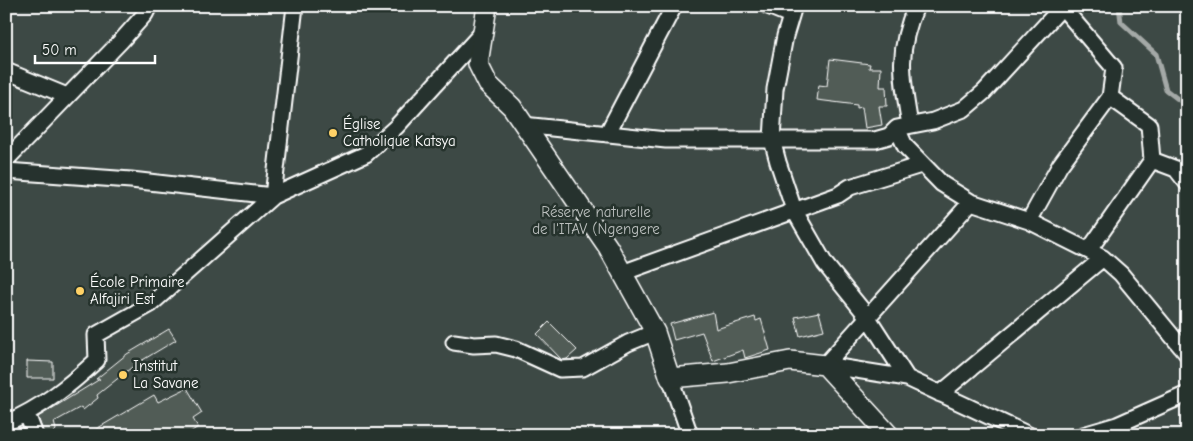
<svg xmlns="http://www.w3.org/2000/svg" width="1193" height="441" viewBox="0 0 1193 441" font-family="'Comic Neue',sans-serif">
<style>
.green{fill:#3e4944;stroke:#9ea4a2}
.lines{fill:none;stroke-linecap:round;stroke-linejoin:round}
.stream{stroke:#a4a9a7;stroke-width:5}
.building{fill:#515c57;stroke:#fff}
.minor-casing{stroke:#fff;stroke-width:19}
.tertiary-casing{stroke:#fff;stroke-width:22}
.minor{stroke:#26332d;stroke-width:15}
.tertiary{stroke:#26332d;stroke-width:19}
.poi-dot{fill:#ffd166;stroke:#26332d;stroke-width:2}
.labels{text-anchor:middle;dominant-baseline:central;stroke-width:5;stroke-linejoin:round;paint-order:stroke}
.poi-label{font-size:15px;fill:#fff;stroke:#26332d;text-anchor:start}
.park-label{font-size:15px;fill:#bbbfbe;stroke:#26332d}
</style>
<rect width="100%" height="100%" fill="#26332d"/>
<filter id="ink" filterUnits="userSpaceOnUse"><feTurbulence type="fractalNoise" baseFrequency=".02" numOctaves="2"/><feDisplacementMap in="SourceGraphic" scale="10" xChannelSelector="R" yChannelSelector="G"/><feConvolveMatrix kernelMatrix="1 2 1 2 8 2 1 2 1" color-interpolation-filters="sRGB"/></filter>
<g filter="url(#ink)">
<!-- green -->
<path class="green" d="M6,6H1187V435H6Z"/>
<g class="lines">
<!-- stream -->
<path class="stream" d="M1119,6L1121,22L1156,54L1166,90L1187,106"/>
</g>
<!-- building -->
<path class="building" d="M830,59L870,64L869,68H881L880,87H886L887,106H879L882,125L865,128L862,107L857,108V105L817,100L819,85L827,86Z
M713,312L716,329L755,317L756,321L761,319L770,350L745,358L743,350L713,361L702,332L674,340L670,324Z
M819,312L824,330L800,336L795,317Z
M549,322L577,350L567,359L562,360L537,334Z
M169,329L176,340L136,364L97,395L98,398L83,410L81,407L54,422L56,430L51,435H44L38,417L100,379H96L127,354Z
M27,361L53,362V378H27Z
M187,388L202,413L193,419L198,427L186,435H86L154,395L158,402Z
M22,427L25,435H6V432Z"/>
<g class="lines">
<defs>
<path id="minor" d="M768,6L790,15
M794,6L785,36L775,89L772,140L778,162L794,210L825,264L867,316L907,378
M6,71L67,96
M523,125L666,140H875L889,136L897,128L933,121L964,109L984,92L1063,6
M910,125C902,77 896,53 916,6
M897,128L905,146L942,184L971,202L1029,221L1103,258L1121,274L1187,354
M607,134L674,6
M6,160L121,41L145,14L149,6
M1152,160L1176,169L1187,183
M6,171L131,180L273,196
M273,196L295,6
M1029,221L1060,165L1110,97L1114,68L1063,8
M1089,250L1152,160L1149,125L1110,97
M622,273L838,195L850,187L921,165
M454,342L474,345L496,344L516,349L560,369L583,368L628,343L655,332
M825,365L971,202
M825,365L907,378L1029,435
M670,378L690,435
M940,394L1103,258
M27,414L35,435
M6,423C41,408 69,386 97,360L96,335L151,304L273,196L366,154L396,127L481,34
M1083,435L1117,425L1187,394"/>
<path id="tertiary" d="M487,6L478,64L488,84L512,107L608,247L655,332L670,378L728,373L790,361L825,365L889,435"/>
</defs>
<!-- minor casing -->
<use href="#minor" class="minor-casing"/>
<!-- tertiary casing -->
<use href="#tertiary" class="tertiary-casing"/>
<!-- minor -->
<use href="#minor" class="minor"/>
<!-- tertiary -->
<use href="#tertiary" class="tertiary"/>
</g>
</g>
<!-- markers -->
<g class="poi-dot">
<circle cx="333" cy="133" r="5"/>
<circle cx="80" cy="291" r="5"/>
<circle cx="123" cy="375" r="5"/>
</g>
<g class="labels">
<!-- poi labels -->
<g class="poi-label">
<text x="343" y="124">Église<tspan x="343" dy="17">Catholique Katsya</tspan></text>
<text x="90" y="282">École Primaire<tspan x="90" dy="17">Alfajiri Est</tspan></text>
<text x="133" y="366">Institut<tspan x="133" dy="17">La Savane</tspan></text>
</g>
<!-- park labels -->
<g class="park-label">
<text x="596" y="212">Réserve naturelle<tspan x="596" dy="17">de l'ITAV (Ngengere</tspan></text>
</g>
</g>
<!-- margin -->
<rect width="1193" height="441" fill="none" stroke="#26332d" stroke-width="25"/>
<rect x="12" y="12" width="1168" height="416" fill="none" stroke="#fff" stroke-width="2" filter="url(#ink)"/>
<!-- scale -->
<path d="M35 55v8h120v-8" fill="none" stroke="#ffffff" stroke-width="2.5"/>
<text x="42" y="55" font-size="15" fill="#ffffff" stroke="#26332d" stroke-width="4" paint-order="stroke">50 m</text>
</svg>
